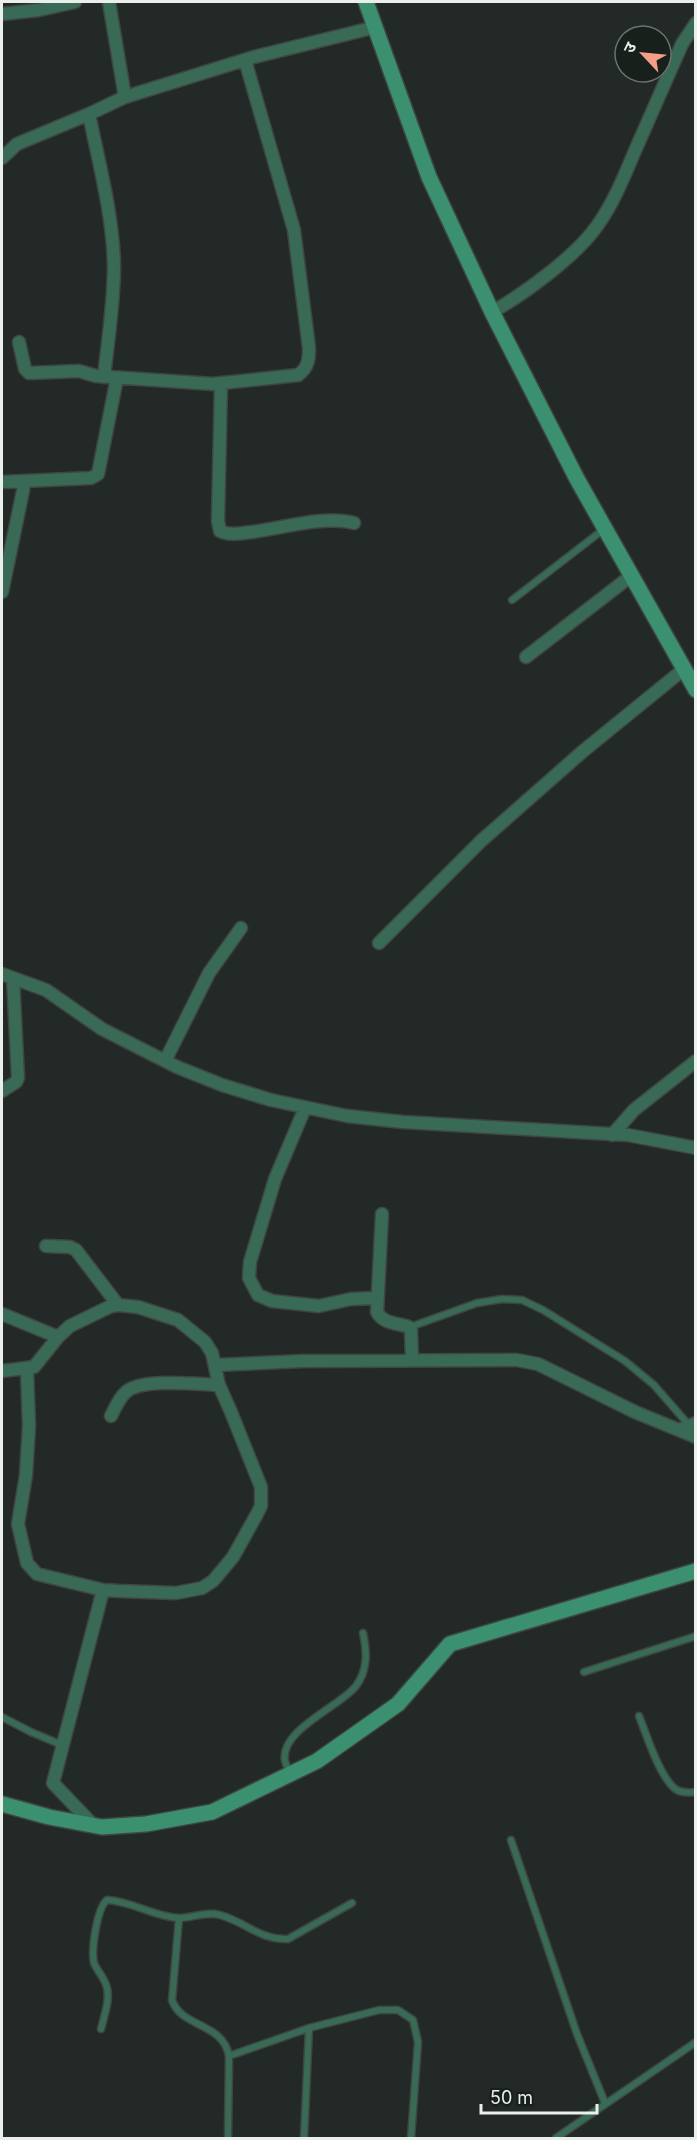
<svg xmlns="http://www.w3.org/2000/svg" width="697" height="2140" viewBox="0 0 697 2140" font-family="Inter,'Noto Sans Devanagari',sans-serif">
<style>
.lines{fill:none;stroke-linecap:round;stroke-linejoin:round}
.lane-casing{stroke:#3e4542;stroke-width:9}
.street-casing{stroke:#3e4542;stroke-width:15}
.secondary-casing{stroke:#3e4542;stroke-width:18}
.lane{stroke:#386a56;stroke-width:6}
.street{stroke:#386a56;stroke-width:12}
.secondary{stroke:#3b9070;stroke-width:15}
</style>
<rect width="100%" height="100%" fill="#222926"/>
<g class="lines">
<defs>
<path id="lane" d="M512,600L604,529
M410,1327L477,1303L502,1299L522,1300L543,1310L625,1361L654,1385L688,1424
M584,1672L696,1636
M639,1716C647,1736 658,1772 673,1787C679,1793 687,1793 696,1792
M2,1717L31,1732L62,1745
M291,1773C289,1770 286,1765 285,1761C279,1730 341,1706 356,1686C368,1670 367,1652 363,1633
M511,1840L577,2034L605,2103
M179,1918L172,2000C181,2028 223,2022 229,2056L228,2138
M101,2029C104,2016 110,2001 107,1988C105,1978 97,1971 94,1963C91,1950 97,1908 107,1900C132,1901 154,1917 179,1918C192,1918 206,1911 220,1915C246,1922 259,1940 288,1939L352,1903
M229,2056L309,2028L379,2010H398L413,2020L418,2042L411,2138
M304,2138L309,2028
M556,2138L696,2042"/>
<path id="street" d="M109,2L125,97
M2,14L39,10L75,2
M89,114C99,164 113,215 114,266C114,303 108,340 104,377
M2,158L17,144L89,114L125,97L254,57L376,27
M492,312C524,294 576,256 597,226C613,204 624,177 634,153C650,117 666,80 682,44L696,23
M19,342L25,369L29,373L79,371L96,376L213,384L298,375C308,368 309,360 309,348L294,230L245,60
M221,383L218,521L220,531C230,536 241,533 252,532C283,528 324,515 354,523
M2,482L91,478L98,474L117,378
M2,592L25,481
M526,657L631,576
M379,943L481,841L582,752L684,669
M2,974L46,990L102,1029L177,1067L222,1085L271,1100L347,1116L403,1122L628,1135L696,1148
M165,1061L209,973L241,928
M2,1091L16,1082L18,1078L13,978
M305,1108L275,1179L250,1262L249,1278L258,1295L272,1301L319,1306L351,1299L376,1298
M612,1135L634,1110L696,1061
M382,1214L377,1312C383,1324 398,1323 409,1327L411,1330L412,1360
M46,1246L70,1247L76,1250L118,1305
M2,1314L58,1337
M216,1365L303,1361L517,1360L538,1364L635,1412L696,1437
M2,1371L34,1367L58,1337L70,1326L109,1307L118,1305L138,1307L178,1320L205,1342L212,1353L219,1385L231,1412L261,1487V1506L257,1514L233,1557L213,1581L202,1588L176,1593L119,1591L103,1590L37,1574L27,1563L18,1524L26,1475L29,1426L27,1370
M111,1416C115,1408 119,1398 126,1392C141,1378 198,1384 219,1385
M679,1430L696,1423
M93,1825L53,1783L103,1590"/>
<path id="secondary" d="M366,2L429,177L492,312L577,479L696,690
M2,1804L49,1817L102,1827L146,1824L212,1812L317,1761L398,1704L450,1644L696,1571"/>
</defs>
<!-- lane casing -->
<use href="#lane" class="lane-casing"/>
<!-- street casing -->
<use href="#street" class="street-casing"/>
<!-- secondary casing -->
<use href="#secondary" class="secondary-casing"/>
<!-- lane -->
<use href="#lane" class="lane"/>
<!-- street -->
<use href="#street" class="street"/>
<!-- secondary -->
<use href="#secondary" class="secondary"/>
</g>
<!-- border -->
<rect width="697" height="2140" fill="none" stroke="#eaefec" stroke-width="6"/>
<!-- north arrow -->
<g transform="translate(643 54) rotate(296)"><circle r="28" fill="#18201c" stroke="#6c736f" stroke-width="1.5"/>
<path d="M0-4.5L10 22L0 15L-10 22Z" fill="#f49e87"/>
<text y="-9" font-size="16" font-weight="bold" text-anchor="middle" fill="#eaefec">उ</text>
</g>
<!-- scale -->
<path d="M481 2104v9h116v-9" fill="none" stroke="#eaefec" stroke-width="3"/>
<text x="490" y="2104" font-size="18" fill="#eaefec" stroke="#18201c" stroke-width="4.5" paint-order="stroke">50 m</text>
</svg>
